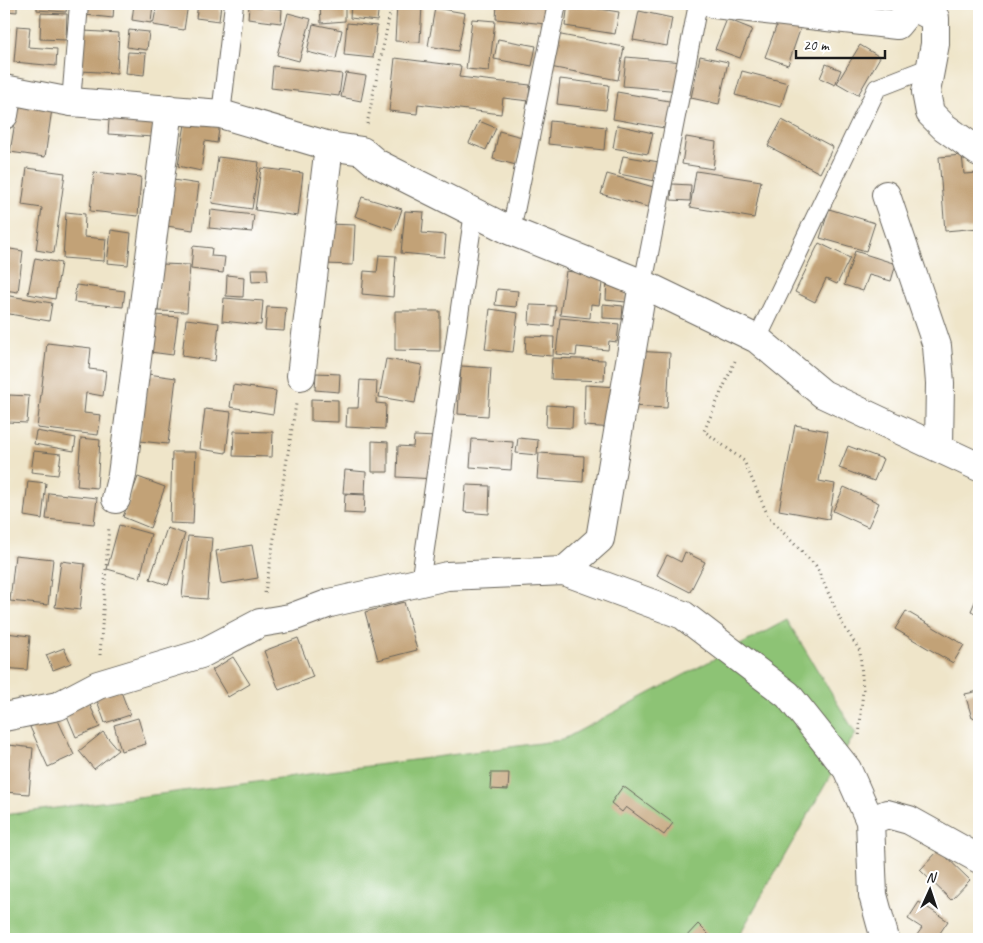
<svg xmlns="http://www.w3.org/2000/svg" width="983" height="943" viewBox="0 0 983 943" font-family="Caveat,sans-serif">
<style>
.green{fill:#8dc375;stroke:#547048}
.building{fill:#c2a277}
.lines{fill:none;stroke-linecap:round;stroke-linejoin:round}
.lane-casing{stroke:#666259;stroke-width:20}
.street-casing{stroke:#666259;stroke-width:30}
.path{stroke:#666259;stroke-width:3;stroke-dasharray:1 4;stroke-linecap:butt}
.lane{stroke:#fff;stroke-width:18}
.street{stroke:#fff;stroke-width:28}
</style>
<rect width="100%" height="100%" fill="#fff"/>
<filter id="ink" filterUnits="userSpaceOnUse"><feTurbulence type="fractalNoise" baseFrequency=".02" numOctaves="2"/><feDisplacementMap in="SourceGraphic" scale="10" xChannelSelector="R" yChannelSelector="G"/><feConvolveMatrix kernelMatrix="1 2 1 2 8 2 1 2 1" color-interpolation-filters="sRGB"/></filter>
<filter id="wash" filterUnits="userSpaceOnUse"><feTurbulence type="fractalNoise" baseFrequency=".0096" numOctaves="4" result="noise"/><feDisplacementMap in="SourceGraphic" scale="20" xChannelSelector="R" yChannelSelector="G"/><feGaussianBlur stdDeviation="1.12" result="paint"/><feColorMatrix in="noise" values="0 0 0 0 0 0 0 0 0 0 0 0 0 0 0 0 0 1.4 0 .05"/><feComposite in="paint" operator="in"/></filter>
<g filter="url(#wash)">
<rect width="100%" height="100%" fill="#efe5c9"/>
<!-- green -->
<path class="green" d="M787,620L856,734L848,745L737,939H4V815L562,740Z"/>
<g id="blocks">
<!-- building -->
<path class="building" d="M4,4H17V12L6,11L5,23Z
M37,4H67L66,12L37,10Z
M86,4H114L113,18L85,15Z
M134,4H153L151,23L132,20Z
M157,4H188L184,30L153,25Z
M198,4H221L219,21L196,18Z
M289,4H317L316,9Z
M320,4H345V21L321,23Z
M351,4H379L377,21L350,18Z
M397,4L422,5L420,42L395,41Z
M497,4H548L546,24L496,19Z
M568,4L619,12L615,34L565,26Z
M249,6L282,9L281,23L248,19Z
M435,8L465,13L458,51L428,46Z
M639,11L672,18L667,46L633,40Z
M41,13L67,14L66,40L40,39Z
M288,13L311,19L299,61L277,55Z
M472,19L495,21L489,71L466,69Z
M727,19L752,29L740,58L715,49Z
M779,19L801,27L788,65L765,57Z
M347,23L377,26L373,58L344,55Z
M313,24L342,30L336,59L307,52Z
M17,26L30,27L28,47L57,49L56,66L14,62Z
M4,28H9L6,60H4Z
M129,30L149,32L147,50L127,47Z
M84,31L119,33L117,73L81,71Z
M556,34L624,47L618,80L550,67Z
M498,39L536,46L532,66L494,59Z
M860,45L880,57L858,95L837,83Z
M128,52L146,53L144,75L126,73Z
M700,56L728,62L719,104L691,98Z
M626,57L683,62L681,91L623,86Z
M395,58L461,66L459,77L530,85L529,101L503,98L501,114L418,104L417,114L389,111Z
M826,64L841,70L835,85L820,78Z
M273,66L342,74L339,96L271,88Z
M742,71L788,83L781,107L735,95Z
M346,73L366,76L361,101L341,97Z
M560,79L609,85L606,110L557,104Z
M617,92L675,102L670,129L613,119Z
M19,98L53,102L45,157L10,152Z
M110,107L154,109L153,137L108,134Z
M186,118L220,123L217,143L205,141L201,171L178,166Z
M782,120L833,147L820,173L768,146Z
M479,121L496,128L486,150L469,143Z
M550,121L606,127L604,150L548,144Z
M617,125L653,133L648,154L613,148Z
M499,131L522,137L516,165L493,159Z
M686,137L716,142L713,169L682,164Z
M962,155L964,174L979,173V228L945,231L939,157Z
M623,156L659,162L655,181L619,174Z
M218,157L259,162L252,209L212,203Z
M27,168L65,173L54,253L36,250L42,208L22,205Z
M261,168L303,173L298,216L255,210Z
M696,171L761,181L754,218L690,207Z
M94,172L141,177L138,216L90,211Z
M607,174L657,188L651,208L601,194Z
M173,180L199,184L193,230L167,226Z
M672,184L691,185L690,201L671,200Z
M362,197L402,209L395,230L355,216Z
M829,209L875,223L866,251L820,238Z
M211,210L254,215L252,232L209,228Z
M405,211L424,212L422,233L446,235L444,257L401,253Z
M66,212L85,214L84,237L106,239L104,261L63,258Z
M327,224L355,225L353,265L325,264Z
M111,230L131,233L128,265L107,263Z
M819,243L850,258L837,284L826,279L815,302L795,292Z
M193,246L212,248L211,256L225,257L223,273L191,269Z
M4,248L23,251L18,292L4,290Z
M855,251L896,264L891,281L869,275L863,291L844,285Z
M379,255L396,256L393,297L362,294L364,271L377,272Z
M35,258L61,263L55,299L28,294Z
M161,264L190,265L187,312L158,311Z
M251,269H267L268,281L252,282Z
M566,271L603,276L599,305L591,304L590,318L560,315Z
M227,275L244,277L243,297L226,296Z
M607,280L627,281L626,302L606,300Z
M76,285L125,291L123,307L74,302Z
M497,289L518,291L516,307L495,305Z
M4,295L52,303L49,321L4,313Z
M224,298L263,301L261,325L222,321Z
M603,304L623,306L622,319L603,318Z
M530,305L556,306L554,326L529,324Z
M267,307L286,308L284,331L265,330Z
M490,309L518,313L513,352L485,349Z
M395,311H440V351L395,350Z
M155,315L178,317L173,355L150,352Z
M560,318L619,324L617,342L609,341L608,350L577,347L576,356L556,354Z
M186,319L219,323L215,361L182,356Z
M526,336L554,337L553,356L525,354Z
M47,343L91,348L89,369L106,371L103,396L86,393L84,413L101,415L98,435L37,428Z
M634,351L670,353L667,408L631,406Z
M552,358L605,360L604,381L551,379Z
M386,359L422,365L415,403L379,397Z
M461,366L491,368L488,416L458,414Z
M316,373L340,374L339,392L315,390Z
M148,374L176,378L168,444L139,441Z
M360,380L377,381L376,403L386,404L385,429L346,427L347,408H358Z
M233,385L276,391L273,414L230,407Z
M585,385L618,387L616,428L584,426Z
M9,395L29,396L27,423L8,422Z
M311,399L338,400V422L311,421Z
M547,405L573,407L572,428L546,427Z
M205,409L231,412L226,453L200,449Z
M795,425L828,431L819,481L835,484L829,519L779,510Z
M36,431L76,438L74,451L34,444Z
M234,431L273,432L272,457L233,456Z
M414,436L437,437L436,479L397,477L398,446L413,447Z
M81,438L100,440L97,488L77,486Z
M518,438L538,440L537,455L516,453Z
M472,439L513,442L511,470L470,467Z
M372,441L388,442V472H372Z
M848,446L883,459L874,481L839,468Z
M34,451L61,454L58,475L31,472Z
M172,452H196L193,524L170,523Z
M539,453L584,456L583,482L537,479Z
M345,470L366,472L365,494L343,493Z
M138,477L165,487L150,528L123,517Z
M28,481L46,483L42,519L24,516Z
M466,485L490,486L489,514L464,512Z
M844,487L879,503L868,527L833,511Z
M49,493L97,498L94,524L46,519Z
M345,494L365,495L364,514L344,513Z
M119,525L151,534L140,578L107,569Z
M167,528L185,534L168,585L150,579Z
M188,536L212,538L207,599L182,597Z
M252,545L258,578L221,584L216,551Z
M685,552L705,562L690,592L657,575L667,555L681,562Z
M15,555L53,559L48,605L10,601Z
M61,561L85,564L80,610L55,607Z
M4,574L6,575L5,589H4Z
M979,592V615L971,611Z
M404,602L417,650L378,660L365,612Z
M906,611L964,645L953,663L895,629Z
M6,633L30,636L27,670L4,668Z
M298,638L313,677L279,690L264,651Z
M64,648L71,663L53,670L46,655Z
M233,657L250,684L228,697L212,670Z
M118,684L130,715L105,723L94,692Z
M979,691V716L972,718L965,694Z
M88,701L100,727L76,737L65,711Z
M56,716L74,755L48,767L30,727Z
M138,718L146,744L121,751L114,725Z
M103,732L118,750L94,769L79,751Z
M9,745L33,748L29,794L5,792Z
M491,773H509L508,790L490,789Z
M623,786L673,823L664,835L626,807L622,812L611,803Z
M939,850L970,880L951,900L920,870Z
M919,902L948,921L936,939H914L922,928L908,919Z
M698,924L713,939H684Z"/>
</g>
</g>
<g filter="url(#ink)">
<use href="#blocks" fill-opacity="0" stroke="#666259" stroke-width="1"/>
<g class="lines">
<defs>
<path id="lane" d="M71,102L79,4
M221,114L234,4
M511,231L557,4
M643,284L698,4
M757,339L877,88L931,67
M420,583L474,212"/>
<path id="street" d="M714,4L897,25L911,8L905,4
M908,4L935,18V44L926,92L930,113L944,127L979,152
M4,89L71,102L221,114L329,146L362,151L376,163L511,231L643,284L600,539L564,571L447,576L330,603L290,618L260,623L201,654L98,685L58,706L4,717
M4,115L8,90
M886,195L937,346L940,383L939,446
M643,284L757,339L823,394L979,467
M301,376L329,146
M116,499L122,475L169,109
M564,571L683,615L788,695L847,769L870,821
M885,939L873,895L870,821L887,814L909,820L979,859"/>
</defs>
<!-- lane casing -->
<use href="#lane" class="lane-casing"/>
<!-- street casing -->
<use href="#street" class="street-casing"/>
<!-- path -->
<path class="path" d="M367,124L392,4
M735,361L704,431L744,461L769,518L816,566L843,625L860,651L863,689L859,738
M265,593L296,404
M100,655L109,526"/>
<!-- lane -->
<use href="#lane" class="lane"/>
<!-- street -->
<use href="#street" class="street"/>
</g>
</g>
<!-- margin -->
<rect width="983" height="943" fill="none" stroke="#fff" stroke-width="20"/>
<!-- north arrow -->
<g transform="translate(930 890) rotate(3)" stroke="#ffffff" stroke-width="4" paint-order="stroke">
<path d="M0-4L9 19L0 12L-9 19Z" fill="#1c1c1c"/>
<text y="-8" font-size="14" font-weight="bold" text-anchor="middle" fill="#1c1c1c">N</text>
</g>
<!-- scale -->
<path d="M796 50v8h89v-8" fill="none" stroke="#1c1c1c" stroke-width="2.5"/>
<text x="803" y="50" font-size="15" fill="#1c1c1c" stroke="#ffffff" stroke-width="4" paint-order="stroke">20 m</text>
</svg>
